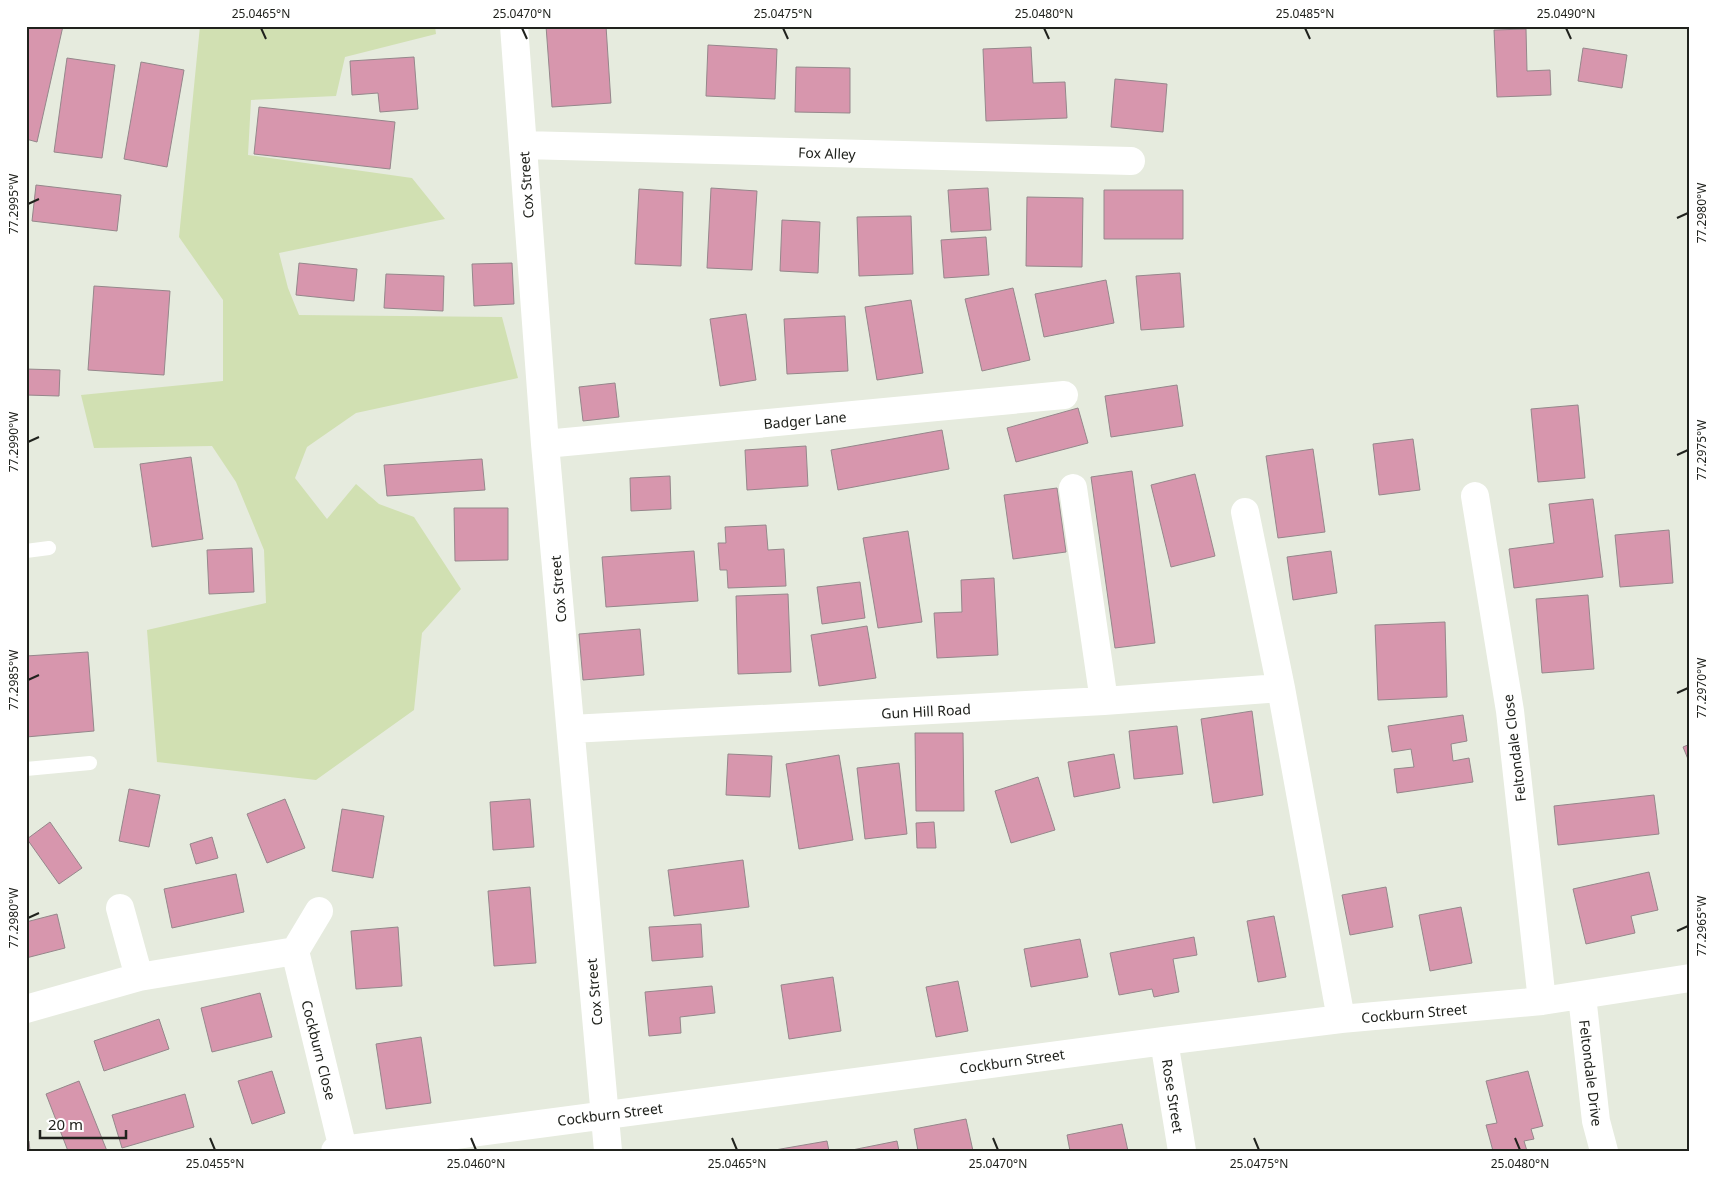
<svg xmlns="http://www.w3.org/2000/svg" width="1716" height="1177" viewBox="0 0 1716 1177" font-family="'Noto Sans',sans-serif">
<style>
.green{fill:#d1e0b2}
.building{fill:#d796ad;stroke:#95878b}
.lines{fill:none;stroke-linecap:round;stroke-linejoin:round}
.service{stroke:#fff;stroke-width:14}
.minor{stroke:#fff;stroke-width:28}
.ticks{fill:none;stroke:#20221d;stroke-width:2}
.labels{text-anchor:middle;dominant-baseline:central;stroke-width:4.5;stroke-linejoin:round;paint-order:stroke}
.street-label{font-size:14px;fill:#20221d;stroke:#fff}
.neatline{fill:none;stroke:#20221d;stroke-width:2}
.ticks-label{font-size:12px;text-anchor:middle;fill:#20221d}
</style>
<rect width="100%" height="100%" fill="#e6ebde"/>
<!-- green -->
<path class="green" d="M200,26H435L436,34L345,57L336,96L251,100L248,155L412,178L445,219L279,253L288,288L299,315L502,317L518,378L356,413L307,447L295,478L327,519L356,484L379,504L414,517L461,589L422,633L414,710L316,780L157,762L147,630L266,603L264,550L236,482L212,446L94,448L81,395L223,381V300L179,237Z"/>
<!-- building -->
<path class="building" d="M26,26H63L37,142L26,139Z
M546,26H606L611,103L552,107Z
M1526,29L1527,71L1550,70L1551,95L1497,97L1494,30Z
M708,45L777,49L775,99L706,96Z
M1031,47L1033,83L1065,82L1067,118L986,121L983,49Z
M1583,48L1627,55L1622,88L1578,81Z
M414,57L418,109L380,112L378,93L352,95L350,61Z
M67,58L115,65L102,158L54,152Z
M141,62L184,70L167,167L124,159Z
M796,67L850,68V113L795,112Z
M1115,79L1167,84L1163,132L1111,127Z
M259,107L395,122L390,169L254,154Z
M36,185L121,195L117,231L32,221Z
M711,188L757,191L752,270L707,268Z
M988,188L991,230L951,232L948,190Z
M639,189L683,192L681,266L635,264Z
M1104,190H1183V239H1104Z
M1027,197L1083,198L1082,267L1026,266Z
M911,216L913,274L859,276L857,217Z
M782,220L820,222L818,273L780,271Z
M986,237L989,275L944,278L941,240Z
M299,263L357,269L354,301L296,295Z
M512,263L514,304L474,306L472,264Z
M1180,273L1184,327L1141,330L1136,276Z
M386,274L444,276L443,311L384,308Z
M1106,280L1114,323L1044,337L1035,294Z
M94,286L170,291L164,375L88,370Z
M1013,288L1030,360L982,371L965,299Z
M911,300L923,373L877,380L865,307Z
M746,314L756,380L720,386L710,319Z
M845,316L848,371L787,374L784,319Z
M26,369L60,370L59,396L26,395Z
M615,383L619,417L583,421L579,387Z
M1177,385L1183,426L1111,437L1105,396Z
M1578,405L1585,478L1538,482L1531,409Z
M1078,408L1088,443L1016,462L1007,428Z
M942,430L949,469L838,490L831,450Z
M1413,439L1420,490L1379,495L1373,444Z
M806,446L808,486L747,490L745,450Z
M1313,449L1325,532L1278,538L1266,456Z
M191,457L203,539L152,547L140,464Z
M482,459L485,490L387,496L384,465Z
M1132,471L1155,643L1115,648L1091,477Z
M1195,474L1215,556L1171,567L1151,485Z
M670,476L671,509L631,511L630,478Z
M1057,488L1066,552L1013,559L1004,495Z
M1593,499L1603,577L1514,588L1509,549L1554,543L1549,504Z
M454,508H508V560L455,561Z
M766,525L768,550L784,549L786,586L728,588L727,570H720L718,543H726L725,527Z
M1669,530L1673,583L1620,587L1615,535Z
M908,531L922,622L878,628L863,538Z
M252,548L254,592L209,594L207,550Z
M694,551L698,601L606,607L602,557Z
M1331,551L1337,593L1293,600L1287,557Z
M994,578L998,655L937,658L934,613L962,612L961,580Z
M860,582L865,618L822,624L817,587Z
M788,594L791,672L738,674L736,596Z
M1588,595L1594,669L1542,673L1536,599Z
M1445,622L1447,697L1378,700L1375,625Z
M867,626L876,678L819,686L811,635Z
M640,629L644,675L583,680L579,634Z
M88,652L94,731L26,737V656Z
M1252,711L1263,795L1213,803L1201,719Z
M1463,715L1467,741L1451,744L1453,761L1469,758L1473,782L1397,793L1394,769L1414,767L1411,749L1392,752L1388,726Z
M1177,726L1183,774L1134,779L1129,731Z
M915,733H963L964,811H916Z
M1690,744V764L1683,747Z
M728,754L772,756L770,797L726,795Z
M1114,754L1120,788L1074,797L1068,762Z
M839,755L853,840L799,849L786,764Z
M899,763L907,834L865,839L857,768Z
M1038,777L1055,830L1011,843L995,791Z
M129,789L160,795L149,847L119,841Z
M1654,795L1659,834L1558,845L1554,806Z
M285,799L305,848L267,863L247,814Z
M530,799L534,847L493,850L490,802Z
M342,809L384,816L373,878L332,871Z
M50,822L82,868L59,884L27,839Z
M934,822L936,848H917L916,823Z
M212,837L218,858L196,864L190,844Z
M743,860L749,907L674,916L668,870Z
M1649,872L1658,910L1631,916L1635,933L1586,944L1573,889Z
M236,874L244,912L172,928L164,889Z
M530,887L536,963L494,966L488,891Z
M1386,887L1393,927L1350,935L1342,895Z
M1461,907L1472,963L1430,971L1419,915Z
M57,914L65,948L26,958V922Z
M1274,916L1286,977L1258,982L1247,921Z
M701,924L703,957L652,961L649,927Z
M398,927L402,986L356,989L351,931Z
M1194,937L1197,955L1173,959L1179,992L1154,997L1152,989L1119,995L1110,953Z
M1080,939L1088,977L1031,987L1024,949Z
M833,977L841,1031L789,1039L781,985Z
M958,981L968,1031L936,1037L926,987Z
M712,986L715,1013L680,1017L681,1033L649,1036L645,992Z
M260,993L272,1037L212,1052L201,1008Z
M159,1019L169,1049L104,1071L94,1041Z
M421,1037L431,1103L386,1109L376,1044Z
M272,1071L285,1113L252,1124L238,1081Z
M1528,1071L1543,1126L1531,1129L1534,1139L1524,1141L1527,1151H1493L1486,1125L1497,1123L1486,1081Z
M79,1081L107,1151H68L46,1094Z
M185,1094L194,1127L122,1148L112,1115Z
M966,1119L973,1151H918L914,1129Z
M1122,1124L1128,1151H1070L1067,1135Z
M29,1141L30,1151H26V1142Z
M827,1141L829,1151H769Z
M897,1141L899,1151H847Z"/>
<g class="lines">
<!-- service -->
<path class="service" d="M26,551L49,548
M26,769L90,763"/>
<!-- minor -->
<path class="minor" d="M514,26L545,444L608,1151
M523,145L1131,161
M545,444L1064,395
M1073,488L1104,701
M1475,496L1510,711L1542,1001
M1245,512L1281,688L1341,1019
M571,729L1104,701L1281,688
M120,908L139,977
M319,911L295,951L343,1149
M1582,996L1596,1121L1604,1151
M26,1009L139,977L295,951
M1164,1041L1182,1151
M335,1151L1164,1041L1341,1019L1542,1001L1690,978"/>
</g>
<!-- ticks -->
<path class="ticks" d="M261,28L266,39M522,28L527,39M783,28L788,39M1044,28L1049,39M1305,28L1310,39M1566,28L1571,39M28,204L39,199M1677,218L1688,213M28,442L39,437M1677,455L1688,450M28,680L39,675M1677,693L1688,688M28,918L39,913M1677,931L1688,926M210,1138L215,1150M471,1138L476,1150M732,1138L737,1150M993,1138L998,1150M1254,1138L1259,1150M1515,1138L1520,1150"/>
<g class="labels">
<!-- street labels -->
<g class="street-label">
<text transform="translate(827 153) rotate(2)">Fox Alley</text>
<text transform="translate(526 185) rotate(-94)">Cox Street</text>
<text transform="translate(805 420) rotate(-5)">Badger Lane</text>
<text transform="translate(558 589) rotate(-95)">Cox Street</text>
<text transform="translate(926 711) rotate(-3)">Gun Hill Road</text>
<text transform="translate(1514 748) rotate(-97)">Feltondale Close</text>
<text transform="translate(594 992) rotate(-95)">Cox Street</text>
<text transform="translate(1414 1013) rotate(-5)">Cockburn Street</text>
<text transform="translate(319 1050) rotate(76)">Cockburn Close</text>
<text transform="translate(1012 1061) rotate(-8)">Cockburn Street</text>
<text transform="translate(1591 1073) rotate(83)">Feltondale Drive</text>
<text transform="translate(1173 1096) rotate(81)">Rose Street</text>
<text transform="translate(610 1114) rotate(-7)">Cockburn Street</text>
</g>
</g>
<!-- border -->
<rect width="1716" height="1177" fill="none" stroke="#ffffff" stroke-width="55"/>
<!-- scale -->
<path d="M40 1130v8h86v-8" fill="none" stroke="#20221d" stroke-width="2.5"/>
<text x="48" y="1130" font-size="15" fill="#20221d" stroke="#ffffff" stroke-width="4" paint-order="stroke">20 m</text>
<rect x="28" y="28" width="1660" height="1122" class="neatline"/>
<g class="ticks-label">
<text x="261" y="18">25.0465°N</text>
<text x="522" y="18">25.0470°N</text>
<text x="783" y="18">25.0475°N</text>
<text x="1044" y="18">25.0480°N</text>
<text x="1305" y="18">25.0485°N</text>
<text x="1566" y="18">25.0490°N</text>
<text transform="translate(14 204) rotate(-90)" y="4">77.2995°W</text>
<text transform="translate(1702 213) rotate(-90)" y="4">77.2980°W</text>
<text transform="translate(14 442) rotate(-90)" y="4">77.2990°W</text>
<text transform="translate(1702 450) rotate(-90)" y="4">77.2975°W</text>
<text transform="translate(14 680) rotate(-90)" y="4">77.2985°W</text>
<text transform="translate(1702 688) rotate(-90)" y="4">77.2970°W</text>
<text transform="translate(14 918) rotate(-90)" y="4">77.2980°W</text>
<text transform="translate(1702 926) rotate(-90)" y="4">77.2965°W</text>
<text x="215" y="1168">25.0455°N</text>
<text x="476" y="1168">25.0460°N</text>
<text x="737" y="1168">25.0465°N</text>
<text x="998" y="1168">25.0470°N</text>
<text x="1259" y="1168">25.0475°N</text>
<text x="1520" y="1168">25.0480°N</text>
</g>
</svg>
